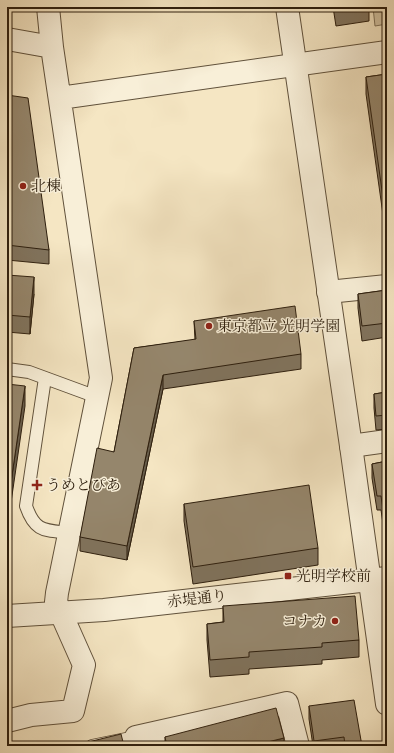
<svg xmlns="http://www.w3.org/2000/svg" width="394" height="753" viewBox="0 0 394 753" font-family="'IM FELL English','Noto Serif JP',serif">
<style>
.green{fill:#d3c4a4;stroke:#807259}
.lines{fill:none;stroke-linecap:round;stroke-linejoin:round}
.service-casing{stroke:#60513b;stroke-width:14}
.minor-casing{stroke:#60513b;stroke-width:24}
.tertiary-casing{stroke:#60513b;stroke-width:24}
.service{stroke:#f8efd8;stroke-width:12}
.minor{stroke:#f8efd8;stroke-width:22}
.tertiary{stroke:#f8efd8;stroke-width:22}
.wall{fill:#80735d;stroke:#2e1f0e}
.shaded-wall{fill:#685e4c;stroke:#2e1f0e}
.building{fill:#95866c;stroke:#2e1f0e}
.poi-dot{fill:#8f2418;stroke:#f8efd8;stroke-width:1.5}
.labels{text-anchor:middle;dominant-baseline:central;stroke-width:3;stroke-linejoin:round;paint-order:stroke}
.poi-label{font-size:15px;fill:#2e1f0e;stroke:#f8efd8;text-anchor:start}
.street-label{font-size:15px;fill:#2e1f0e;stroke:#f8efd8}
</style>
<rect width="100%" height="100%" fill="#f5e6c3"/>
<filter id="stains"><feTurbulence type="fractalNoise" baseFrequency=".005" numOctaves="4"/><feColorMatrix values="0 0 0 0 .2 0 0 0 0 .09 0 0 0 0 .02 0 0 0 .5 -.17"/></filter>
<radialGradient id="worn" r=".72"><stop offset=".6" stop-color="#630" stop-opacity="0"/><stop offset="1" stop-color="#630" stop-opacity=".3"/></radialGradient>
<!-- green -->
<path class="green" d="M373,7H387V24L375,26Z"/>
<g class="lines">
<defs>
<path id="service" d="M7,369L29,372L97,397
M45,378L26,506C35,532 44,530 69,533
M92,746L136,737"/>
<path id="minor" d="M7,39L52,47
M60,98L387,52
M328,292L387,286
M351,446L387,441
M7,721L31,715L73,711L84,665L56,602L57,593L101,378L52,47L48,7
M139,746L136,737L287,703L298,746"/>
<path id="tertiary" d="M287,7L351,446L387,704
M7,616L104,610L387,578"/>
</defs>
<!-- service casing -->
<use href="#service" class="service-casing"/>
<!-- minor casing -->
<use href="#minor" class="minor-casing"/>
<!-- tertiary casing -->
<use href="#tertiary" class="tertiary-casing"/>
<!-- service -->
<use href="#service" class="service"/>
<!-- minor -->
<use href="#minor" class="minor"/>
<!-- tertiary -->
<use href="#tertiary" class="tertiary"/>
</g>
<!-- wall -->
<path class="wall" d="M333,7H369V21L336,26Z
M387,74V243L366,94V77Z
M7,95L49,250V264L7,260Z
M7,275L34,294L30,334L7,332Z
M387,290V337L362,341L358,308V294Z
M194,321L301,354V369L163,389L127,560L80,551V537L114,452L134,348L195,340Z
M387,392V429L376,430L374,408V394Z
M387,461V551L381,510H377L372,478V464Z
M184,504L318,548V565L193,584L184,521Z
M223,606L359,640V657L322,660V664L249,669V674L210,677L207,640V624L223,622Z
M309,706L362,746H313L309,719Z
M165,737L284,746H165Z"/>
<!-- shaded-wall -->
<path class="shaded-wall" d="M34,277V294L30,334V317Z
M163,375V389L127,560V546Z
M25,386V406L7,530V510Z
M284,738V746H251Z"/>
<!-- building -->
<path class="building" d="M335,7H351L336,9Z
M387,74V226L366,77Z
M7,95L28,98L49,250L7,245Z
M7,275L34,277L30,317L7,315Z
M387,290V323L362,326L358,294Z
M295,306L301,354L163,375L127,546L80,537L97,448L114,452L134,348L196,339L194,321Z
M7,384L25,386L7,510Z
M387,392V415L376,416L374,394Z
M387,461V537L381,496H377L372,464Z
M309,485L318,548L193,567L184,504Z
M355,596L359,640L322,643V647L249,652V657L210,660L207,624L224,622L223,606Z
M354,700L362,746H345L344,737L314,741L309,706Z
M276,708L284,738L251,746H167L165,737Z
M121,734L124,746H72Z"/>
<!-- markers -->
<g class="poi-dot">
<circle cx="23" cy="186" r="4"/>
<circle cx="209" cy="326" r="4"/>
<path d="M35 479h4v4h4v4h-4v4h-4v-4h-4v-4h4z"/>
<rect x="284" y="572" width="8" height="8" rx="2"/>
<circle cx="335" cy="621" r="4"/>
</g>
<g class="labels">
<!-- poi labels -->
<g class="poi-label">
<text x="31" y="186">北棟</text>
<text x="217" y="326">東京都立 光明学園</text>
<text x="46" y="485">うめとぴあ</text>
<text x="296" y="576">光明学校前</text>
<text x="327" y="621" text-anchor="end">コナカ</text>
</g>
<!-- street labels -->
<g class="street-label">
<text transform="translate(197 599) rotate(-7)">赤堤通り</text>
</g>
</g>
<!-- margin -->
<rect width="394" height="753" fill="none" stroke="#f5e6c3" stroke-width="24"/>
<rect x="8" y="8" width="378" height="737" fill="none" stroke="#2e1f0e" stroke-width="2"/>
<rect x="12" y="12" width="370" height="729" fill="none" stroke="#2e1f0e"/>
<rect width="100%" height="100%" filter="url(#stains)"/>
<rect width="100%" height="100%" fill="url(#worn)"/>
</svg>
